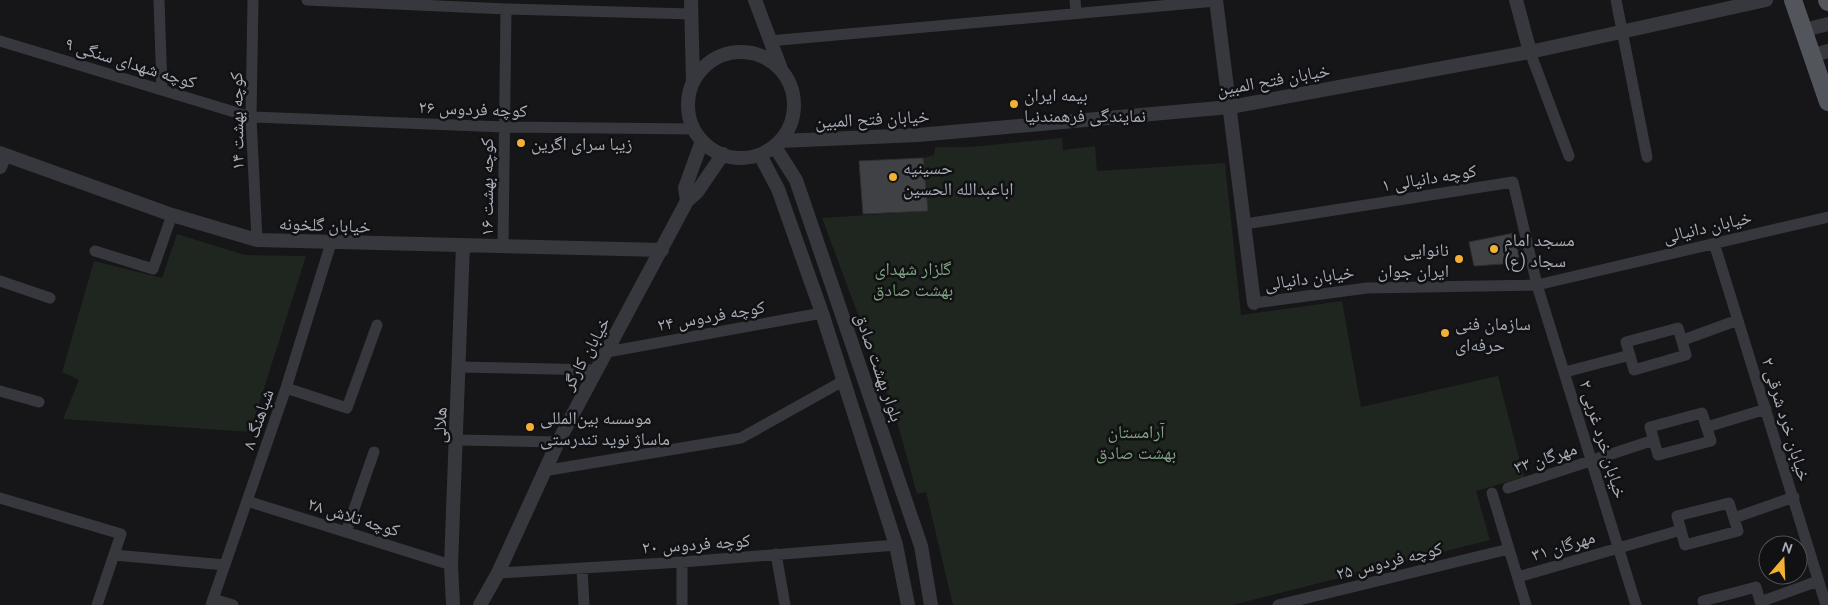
<svg xmlns="http://www.w3.org/2000/svg" width="1828" height="605" viewBox="0 0 1828 605" font-family="Ubuntu,'Noto Naskh Arabic',sans-serif">
<style>
.green{fill:#1e261f}
.building{fill:#404145;stroke:#303034}
.lines{fill:none;stroke-linecap:round;stroke-linejoin:round}
.minor{stroke:#37383d;stroke-width:11}
.tertiary{stroke:#37383d;stroke-width:14}
.primary{stroke:#53555c;stroke-width:18}
.poi-dot{fill:#f2b134;stroke:#111113;stroke-width:2}
.labels{text-anchor:middle;dominant-baseline:central;stroke-width:5;stroke-linejoin:round;paint-order:stroke}
.street-label{font-size:18px;fill:#a8adb8;stroke:#111113}
.poi-label{font-size:18px;fill:#a8adb8;stroke:#111113;text-anchor:start}
.park-label{font-size:18px;fill:#7fa381;stroke:#111113}
</style>
<rect width="100%" height="100%" fill="#161618"/>
<!-- green -->
<path class="green" d="M1062,138L1063,150L1095,146L1097,171L1225,163L1241,315L1342,301L1361,407L1498,376L1524,477L1476,491L1490,540L1232,605H953L926,492L917,494L895,414L822,218L928,211L923,158L934,155L935,147H970Z
M177,234L245,255L306,256L250,432L63,419L79,380L62,372L94,261L162,278Z"/>
<!-- building -->
<path class="building" d="M923,158L928,211L863,214L859,161Z
M1514,233L1519,256L1516,263L1474,266L1469,242Z"/>
<g class="lines">
<!-- minor -->
<path class="minor" d="M159,0L162,89
M253,0L251,117L257,240
M307,0L506,9L691,14
M1075,0L1076,13
M1616,0L1647,157
M0,41L251,117L504,127L694,129
M769,41L1216,1
M1530,52L1569,156
M1245,224L1513,182L1537,285L1636,605
M1714,243L1826,605
M503,246L506,9
M95,251L153,269L172,215
M0,281L50,298
M1254,303L1367,288L1537,285L1828,217
M1678,328L1686,355L1634,370L1626,342Z
M1683,340L1738,320
M607,352L822,313
M459,367L597,370
M1565,372L1630,355
M286,388L347,408L377,325
M0,391L39,402
M1702,413L1711,441L1658,455L1650,427Z
M1707,427L1766,409
M457,440L558,442
M543,471L741,438L843,381
M1508,488L1654,440
M1492,493L1526,605
M0,498L121,534L97,605
M247,501L451,565
M1729,503L1738,531L1685,545L1677,516Z
M1734,518L1794,497
M346,532L374,452
M776,554L785,605
M114,555L225,565
M582,569L584,605
M498,573L682,562L896,545
M1518,577L1681,530
M213,599L233,605
M1760,602L1818,581
M211,605L286,388L331,243
M682,605V562
M1278,605L1509,549
M1705,605L1703,601L1756,587L1761,605"/>
<!-- tertiary -->
<path class="tertiary" d="M691,0L693,81
M755,0L781,69
M1216,0L1254,303
M1516,0L1530,52
M1804,30L1828,24
M688 105a53 53 0 1 1 106 0a53 53 0 1 1-106 0Z
M1811,56L1828,51
M780,141L918,135L1230,107L1530,52L1766,0
M775,147L796,180L921,546L931,605
M0,153L172,215L257,240L662,250
M760,155L778,189L822,313L896,545L908,605
M0,167L5,155
M687,201L685,188L702,141
M453,605L451,565L463,245
M480,605L498,573L558,442L687,201L697,192L723,154"/>
<!-- primary -->
<path class="primary" d="M1793,0L1828,102
M1827,0L1828,2"/>
</g>
<!-- markers -->
<g class="poi-dot">
<circle cx="1014" cy="104" r="5"/>
<circle cx="521" cy="143" r="5"/>
<circle cx="893" cy="177" r="5"/>
<circle cx="1494" cy="249" r="5"/>
<circle cx="1459" cy="259" r="5"/>
<circle cx="1445" cy="333" r="5"/>
<circle cx="530" cy="427" r="5"/>
</g>
<g class="labels">
<!-- street labels -->
<g class="street-label">
<text transform="translate(131 62) rotate(17)">کوچه شهدای سنگی ۹</text>
<text transform="translate(1273 79) rotate(-10)">خیابان فتح المبین</text>
<text transform="translate(473 108) rotate(2)">کوچه فردوس ۲۶</text>
<text transform="translate(872 118) rotate(-3)">خیابان فتح المبین</text>
<text transform="translate(236 121) rotate(-91)">کوچه بهشت ۱۴</text>
<text transform="translate(1429 177) rotate(-9)">کوچه دانیالی ۱</text>
<text transform="translate(486 187) rotate(-90)">کوچه بهشت ۱۶</text>
<text transform="translate(325 224) rotate(2)">خیابان گلخونه</text>
<text transform="translate(1707 226) rotate(-13)">خیابان دانیالی</text>
<text transform="translate(1309 277) rotate(-8)">خیابان دانیالی</text>
<text transform="translate(711 315) rotate(-10)">کوچه فردوس ۲۴</text>
<text transform="translate(585 353) rotate(-61)">خیابان کارگر</text>
<text transform="translate(880 367) rotate(71)">بلوار بهشت صادق</text>
<text transform="translate(257 419) rotate(-71)">شباهنگ ۸</text>
<text transform="translate(1787 419) rotate(73)">خیابان خرد شرقی ۲</text>
<text transform="translate(439 425) rotate(-88)">هلالی</text>
<text transform="translate(1604 439) rotate(73)">خیابان خرد غربی ۲</text>
<text transform="translate(1545 457) rotate(-18)">مهرگان ۳۳</text>
<text transform="translate(354 516) rotate(17)">کوچه تلاش ۲۸</text>
<text transform="translate(696 543) rotate(-4)">کوچه فردوس ۲۰</text>
<text transform="translate(1563 545) rotate(-17)">مهرگان ۳۱</text>
<text transform="translate(1389 560) rotate(-14)">کوچه فردوس ۲۵</text>
</g>
<!-- poi labels -->
<g class="poi-label">
<text x="1024" y="94">بیمه ایران<tspan x="1024" dy="21">نمایندگی فرهمندنیا</tspan></text>
<text x="531" y="143">زیبا سرای اگرین</text>
<text x="903" y="167">حسینیه<tspan x="903" dy="21">اباعبدالله الحسین</tspan></text>
<text x="1504" y="239">مسجد امام<tspan x="1504" dy="21">سجاد (ع)</tspan></text>
<text x="1449" y="249" text-anchor="end">نانوایی<tspan x="1449" dy="21">ایران جوان</tspan></text>
<text x="1455" y="323">سازمان فنی<tspan x="1455" dy="21">حرفه‌ای</tspan></text>
<text x="540" y="417">موسسه بین‌المللی<tspan x="540" dy="21">ماساژ نوید تندرستی</tspan></text>
</g>
<!-- park labels -->
<g class="park-label">
<text x="913" y="268">گلزار شهدای<tspan x="913" dy="21">بهشت صادق</tspan></text>
<text x="1136" y="431">آرامستان<tspan x="1136" dy="21">بهشت صادق</tspan></text>
</g>
</g>
<!-- north arrow -->
<g transform="translate(1783 560) rotate(19)"><circle r="24" fill="#111113" stroke="#4d4f55"/>
<path d="M0-4L9 19L0 12L-9 19Z" fill="#f2b134"/>
<text y="-8" font-size="14" font-weight="bold" text-anchor="middle" fill="#a8adb8">N</text>
</g>
</svg>
